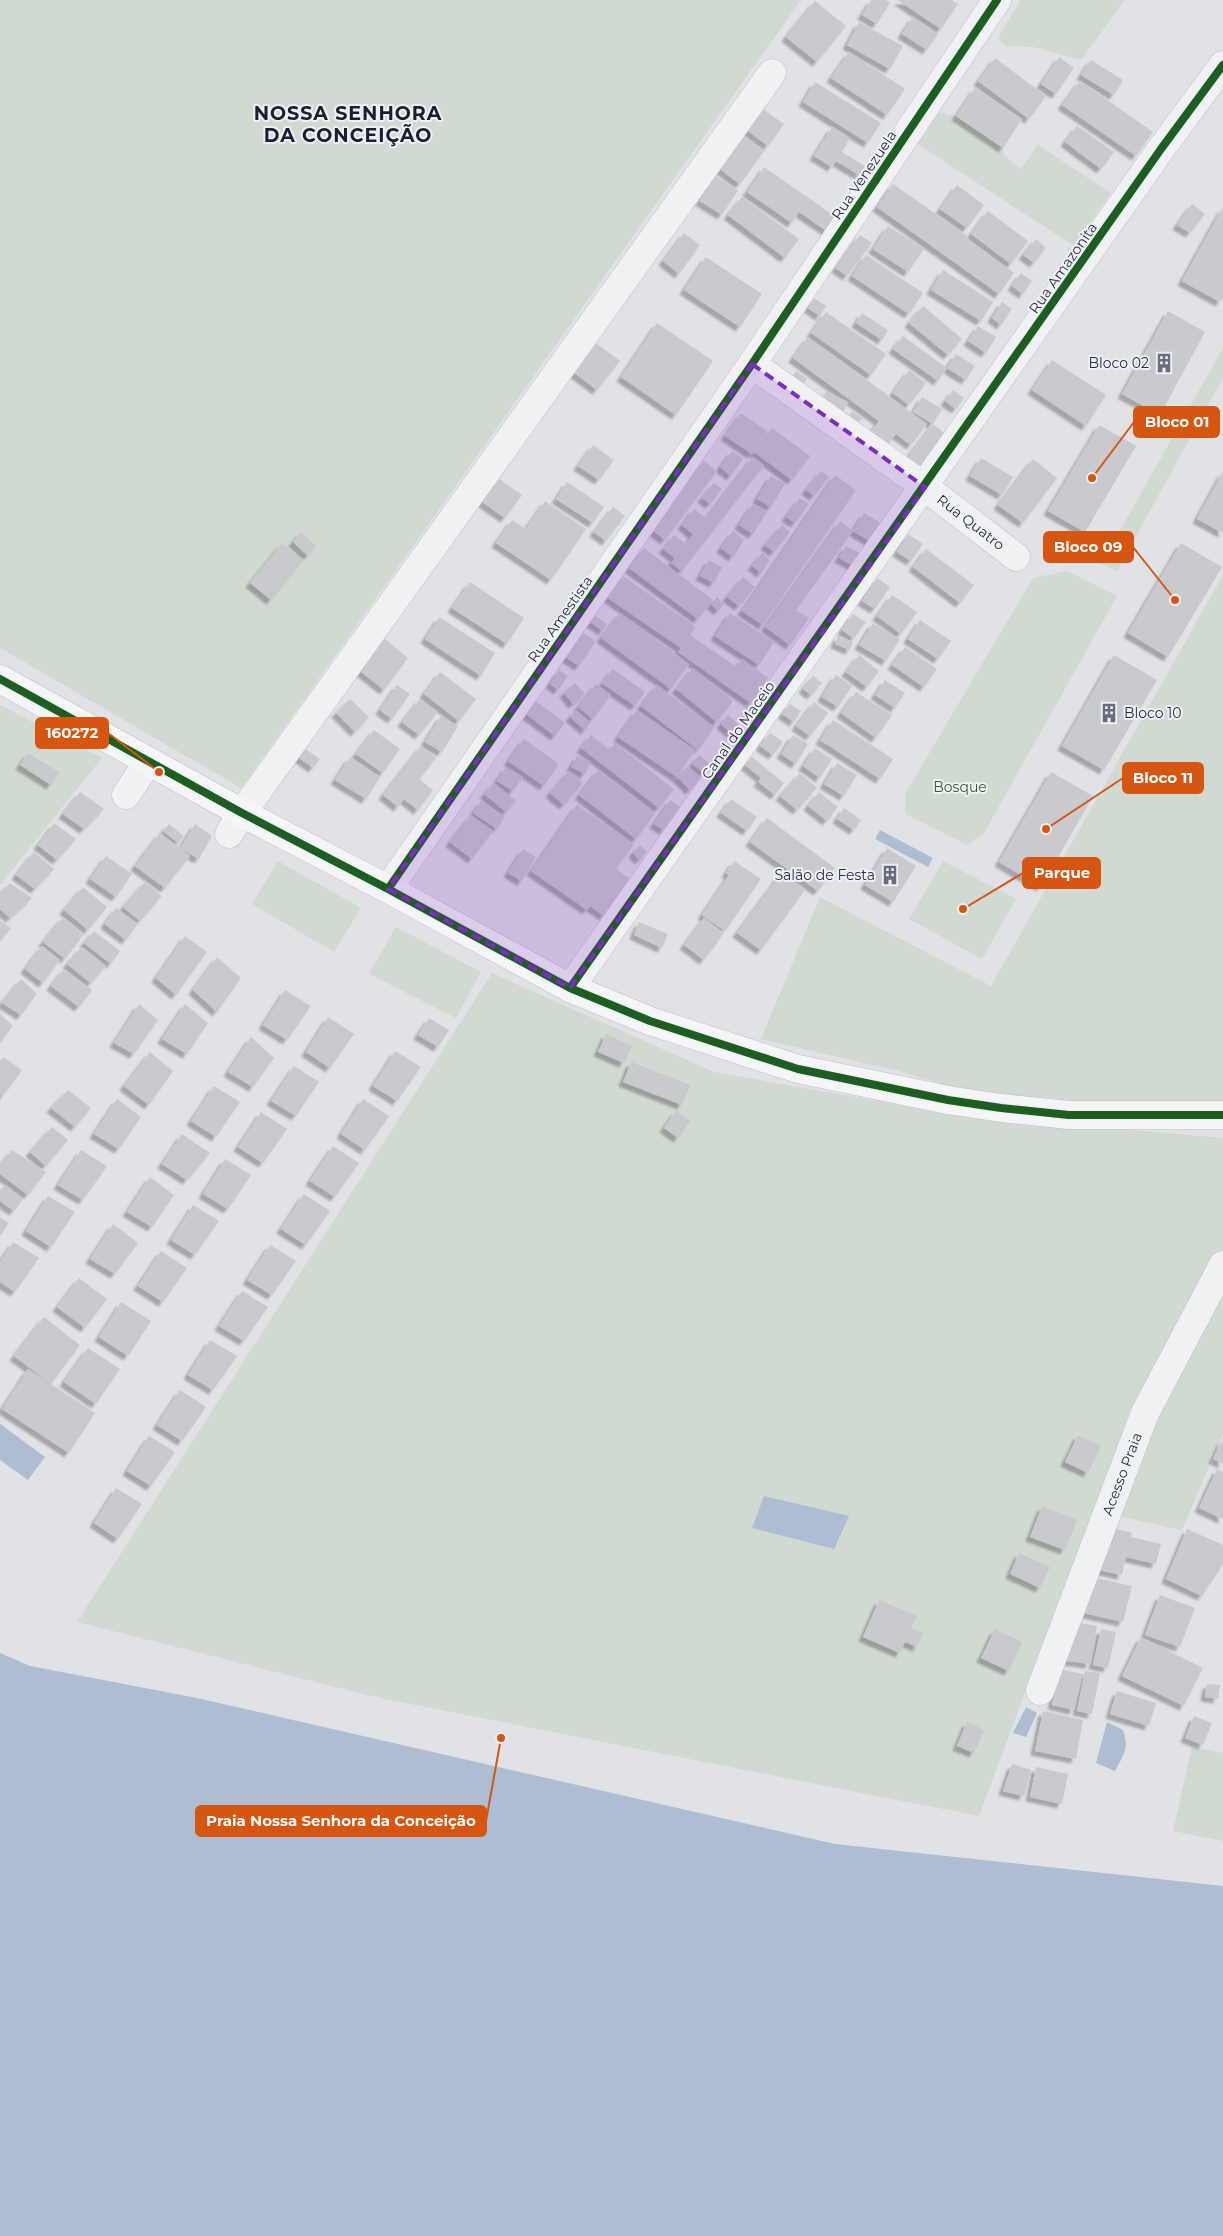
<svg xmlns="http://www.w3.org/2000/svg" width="1223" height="2236" viewBox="0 0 1223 2236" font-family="Montserrat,sans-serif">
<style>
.green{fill:#d0dad1}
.water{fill:#adbdd2}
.building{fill:#c8cace;filter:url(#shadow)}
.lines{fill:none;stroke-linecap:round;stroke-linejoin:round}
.minor-casing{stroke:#bec0c4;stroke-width:29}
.major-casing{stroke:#bdbfc4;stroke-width:29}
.minor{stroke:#f0f1f3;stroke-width:28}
.major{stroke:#f4f5f6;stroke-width:28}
.cycleway-casing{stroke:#eef0f6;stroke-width:11}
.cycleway{stroke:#1b5e20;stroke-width:8}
.marked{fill:#7b2cbf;fill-opacity:0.2;stroke:#7b2cbf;stroke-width:4;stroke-dasharray:10 6;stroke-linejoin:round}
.labels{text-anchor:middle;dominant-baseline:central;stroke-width:4;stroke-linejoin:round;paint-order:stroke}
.street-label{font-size:14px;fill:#262e40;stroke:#eef0f6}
.poi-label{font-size:14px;fill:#262e40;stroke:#eef0f6;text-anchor:end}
.park-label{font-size:14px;fill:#385c33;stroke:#eef0f6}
.district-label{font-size:19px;font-weight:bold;letter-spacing:1px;fill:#191f31;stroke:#eef0f6}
.leader{fill:none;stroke:#d55511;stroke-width:2}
.callout-dot{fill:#d55511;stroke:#eef0f6;stroke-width:2}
.callout{fill:#d55511;stroke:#d55511;stroke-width:2}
.callout-label{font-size:15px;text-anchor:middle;font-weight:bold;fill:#fff}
</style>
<defs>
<filter id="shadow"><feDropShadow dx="-4.5" dy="4.5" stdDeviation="1" flood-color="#0004"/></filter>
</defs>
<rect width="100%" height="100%" fill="#e0e2e6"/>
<!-- green -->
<path class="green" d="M0,0H801L241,788L0,648Z
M1021,0H1125L1081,60L1033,47L1006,46L998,38Z
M934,111L956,116L1003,148L1004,155L1021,169L1038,145L1111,193L1074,246L913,141Z
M1223,348V378L1117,571L1101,564Z
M1067,571L1117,596L984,833L967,845L905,814V794L1033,578Z
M1223,575V1104L1034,1111L898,1071L761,1039L820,897L991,986Z
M0,705L102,758L0,885Z
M278,861L361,908L334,952L252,904Z
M943,861L1016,899L982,959L909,919Z
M396,927L481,972L456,1018L369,974Z
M492,973L714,1072L952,1114L1223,1138V1434L1182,1530L1093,1511L979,1816L380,1698L77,1622Z
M1192,1747L1223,1753V1841L1173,1831Z"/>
<!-- water -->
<path class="water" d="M880,830L933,858L928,867L875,839Z
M0,1424L45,1457L28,1480L0,1460Z
M764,1496L849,1516L834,1549L752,1528Z
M0,1653L30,1666L197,1698L835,1844L1223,1886V2236H0Z
M1026,1707L1037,1713L1026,1737L1013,1733Z
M1107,1722L1123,1730C1129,1749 1124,1754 1115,1771L1096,1763Z"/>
<!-- building -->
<path class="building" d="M871,0H886L890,3L877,24L862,15Z
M898,0H952L958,4L941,29Z
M815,1L846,26L817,62L786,37Z
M913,17L938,34L927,50L902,34Z
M859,22L903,46L890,69L847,45Z
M849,52L905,89L887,115L831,78Z
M1059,57L1074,68L1056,94L1041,84Z
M995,58L1046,96L1029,119L978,81Z
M1091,60L1123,80L1114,95L1081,75Z
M1080,81L1153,132L1136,156L1062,105Z
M815,82L881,123L868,143L803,102Z
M975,88L1022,119L1003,148L956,116Z
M763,109L784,124L768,146L748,131Z
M1077,126L1114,152L1101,169L1065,142Z
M832,127L850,138L842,152L865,166L859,175L836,161L832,167L814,156Z
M742,134L764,151L740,184L717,167Z
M764,167L836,217L827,231L799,212L792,223L747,192Z
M715,176L738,190L722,215L700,201Z
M893,184L967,236L966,238L1014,273L999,294L877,207Z
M957,185L984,205L967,228L940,209Z
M742,197L799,239L785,258L728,215Z
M1192,204L1205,214L1190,233L1177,225Z
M1223,207V297L1220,302L1182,281Z
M988,211L1028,241L1011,264L971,234Z
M888,226L924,249L908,272L873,249Z
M684,233L700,245L679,274L663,261Z
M860,235L872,243L847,276L836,268Z
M1036,239L1046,248L1034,263L1023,255Z
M866,255L923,293L909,314L852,276Z
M706,257L762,294L740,327L684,290Z
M943,270L993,302L981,321L931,290Z
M1021,273L1032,281L1023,294L1012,286Z
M814,298L826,306L820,316L808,308Z
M1002,302L1012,309L1001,325L992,318Z
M923,306L962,339L948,355L909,323Z
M1168,311L1205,332L1160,415L1122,394Z
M826,312L886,354L871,375L811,333Z
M862,313L888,330L882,340L856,323Z
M657,323L713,361L676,415L621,377Z
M978,326L996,337L986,353L968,341Z
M903,336L947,368L956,354L975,366L966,380L947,368L938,381L893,349Z
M808,337L927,424L911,445L896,434L883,450L867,437L879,421L793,358Z
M596,343L620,361L597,390L573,372Z
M1052,360L1106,395L1086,426L1032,390Z
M909,370L926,383L909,405L893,393Z
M796,371L807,379L799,392L788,384Z
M953,390L964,398L956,409L945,401Z
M826,391L848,402L841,417L819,407Z
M922,397L942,409L933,424L913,412Z
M853,411L862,418L853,430L844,422Z
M741,413L767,431L752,454L725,436Z
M933,424L945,434L919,468L906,459Z
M1099,425L1136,446L1085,532L1048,511Z
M772,428L810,456L792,480L754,452Z
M593,445L614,460L599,480L578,466Z
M732,451L743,459L731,476L720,467Z
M753,457L764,465L682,571L671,563L675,558L663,549L674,535L686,544L693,534L682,525L694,509L706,518Z
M981,458L1013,477L1002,495L970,476Z
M1033,459L1057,478L1023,523L998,505Z
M704,461L717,471L665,540L652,530Z
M821,471L829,477L814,496L806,490Z
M1223,471V533L1197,519Z
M835,475L856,490L763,625L742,611Z
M771,476L785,484L771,507L757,499Z
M499,479L522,495L505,518L482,502Z
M567,482L604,507L593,523L556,499Z
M714,483L722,489L710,504L702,498Z
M800,498L809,504L795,523L786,517Z
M545,501L586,529L551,580L496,543L512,520L526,529Z
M753,504L767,512L753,534L739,525Z
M613,507L625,516L606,541L594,532Z
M864,513L884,525L873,543L853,531L796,610L809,618L790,645L765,627L840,521L853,531Z
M782,525L790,532L774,552L765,545Z
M733,531L744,540L733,557L721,548Z
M301,532L316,546L308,556L293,542Z
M908,534L923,544L911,561L897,552Z
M282,543L303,560L271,600L250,583Z
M1181,543L1222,567L1168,657L1128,633Z
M846,546L862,554L855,567L839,558Z
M644,548L713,600L698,619L629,568Z
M926,549L974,585L960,603L913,567Z
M762,553L770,560L761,573L752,566Z
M709,560L722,567L714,583L700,576Z
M623,576L696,627L690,635L737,667L742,659L768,678L751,703L678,652L681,648L608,598Z
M743,577L755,587L739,606L727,597Z
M877,578L890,587L875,609L862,601Z
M470,582L524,618L507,644L452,608Z
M892,595L917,612L901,634L877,616Z
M717,597L724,604L718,611L711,604Z
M620,613L689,664L671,689L601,638Z
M730,613L774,642L759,665L715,636Z
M853,614L866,622L854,638L842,630Z
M594,615L607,624L603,631L590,622Z
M439,617L495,653L481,676L425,639Z
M920,620L951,641L938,659L908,639Z
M873,623L900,639L886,661L859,645Z
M582,632L596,641L579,666L565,657Z
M838,636L853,642L850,650L835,644Z
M384,638L408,658L384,690L359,670Z
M905,647L937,669L924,687L892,665Z
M859,655L879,671L867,687L846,672Z
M1114,655L1157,680L1104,770L1062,746Z
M693,668L733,701L717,722L676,689Z
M613,669L645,692L635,706L602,683Z
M559,670L568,676L558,690L550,684Z
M440,672L476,699L459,721L424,694Z
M836,675L852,686L838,707L822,697Z
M813,676L822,683L811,695L803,689Z
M885,680L905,693L895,708L875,695Z
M575,683L585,694L573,704L564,693Z
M596,684L611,695L593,719L578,707Z
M397,685L410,694L392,719L380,710Z
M657,685L714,728L698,750L641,706Z
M856,692L892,715L876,738L841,713Z
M350,699L369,717L355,732L336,713Z
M420,699L437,713L419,735L402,722Z
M536,701L565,723L555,736L526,714Z
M814,702L828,713L810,736L796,726Z
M790,704L801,711L794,722L782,714Z
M576,710L591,723L585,730L570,717Z
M637,710L695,750L677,777L618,737Z
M728,715L738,724L731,733L721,724Z
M441,716L458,726L442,752L425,742Z
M833,720L893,759L880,779L820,740Z
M374,730L400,749L383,773L356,754Z
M770,733L783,742L773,755L760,746Z
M591,735L610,750L615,743L674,789L659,808L581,748Z
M793,735L808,744L796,764L781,754Z
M524,739L559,764L544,786L508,761Z
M421,746L436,758L419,779L433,790L418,810L404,799L398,807L383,795Z
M304,748L320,759L313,768L298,757Z
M815,748L832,759L820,778L803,766Z
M28,753L59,772L51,785L20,765Z
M699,755L711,764L704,773L692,764Z
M577,756L591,762L585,774L571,767Z
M350,757L380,777L366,799L335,780Z
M752,757L784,783L775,795L758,782L761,778L745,765Z
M837,763L857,775L844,796L824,784Z
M688,766L701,778L690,790L677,777Z
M506,767L523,777L513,791L497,781Z
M598,770L655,814L636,839L579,795Z
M569,771L583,783L564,805L550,793Z
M1051,772L1093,796L1041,887L999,862Z
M800,773L817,788L797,810L780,796Z
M494,783L516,801L506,812L484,794Z
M80,792L104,809L84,829L63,814Z
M819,792L838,807L827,821L808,806Z
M731,799L757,817L747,831L721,813Z
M670,800L680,807L664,830L654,824Z
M481,801L505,817L497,829L473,813Z
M577,805L634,844L616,869L630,879L604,916L590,906L587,910L531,871Z
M844,808L861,820L854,830L837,819Z
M471,815L493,831L472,859L450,842Z
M767,818L835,868L818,891L750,842Z
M54,823L76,839L57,860L38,845Z
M169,824L184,836L178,843L163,831Z
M195,824L212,836L199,859L180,848Z
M160,833L190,856L165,888L135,866Z
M640,845L647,852L639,860L633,853Z
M887,848L916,866L893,902L865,885Z
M523,849L536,857L522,881L508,873Z
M34,852L54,869L35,889L16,875Z
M106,856L132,874L116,897L90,879Z
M734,861L761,879L725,931L702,915L729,875L726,873Z
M781,873L805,890L761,950L737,933Z
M145,882L162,896L140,921L123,907Z
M10,883L32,898L10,918L0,909V894Z
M83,887L107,907L88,930L64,910Z
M116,908L138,924L126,940L105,924Z
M63,917L84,934L65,959L43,942Z
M704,918L724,933L704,960L684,945Z
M0,921L11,928L0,941Z
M639,922L668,934L662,948L634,935Z
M94,931L120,951L111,964L84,943Z
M185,936L207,952L176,995L156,978Z
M42,946L60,960L43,983L25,969Z
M82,947L106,966L91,983L67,964Z
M217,957L241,978L217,1012L193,990Z
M64,969L92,990L79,1007L51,986Z
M21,979L37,994L21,1015L2,1003Z
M285,990L311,1006L287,1040L263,1025Z
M139,1004L158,1020L134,1054L114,1043Z
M185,1004L208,1023L187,1054L162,1039Z
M0,1014L13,1026L0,1043Z
M328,1017L354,1034L330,1068L306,1052Z
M429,1018L449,1030L438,1047L418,1035Z
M606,1034L632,1046L624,1063L598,1052Z
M251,1037L274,1058L253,1087L228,1072Z
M395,1051L421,1067L397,1101L373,1086Z
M150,1052L173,1071L149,1105L124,1086Z
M3,1057L22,1070L3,1096L0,1094V1061Z
M631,1062L690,1085L682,1105L623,1082Z
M294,1066L319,1082L296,1116L271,1101Z
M214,1086L240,1102L216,1137L191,1121Z
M68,1090L91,1108L75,1127L51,1108Z
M117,1099L141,1117L119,1149L94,1134Z
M363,1099L389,1116L365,1150L341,1134Z
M676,1111L690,1121L678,1138L664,1128Z
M261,1112L287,1129L263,1163L238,1147Z
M52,1127L68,1140L46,1166L30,1152Z
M182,1134L210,1153L187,1180L162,1164Z
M333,1146L359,1163L335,1197L310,1181Z
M12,1150L46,1172L28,1195L0,1174V1166Z
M81,1150L107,1166L83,1200L58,1185Z
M225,1159L251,1175L228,1209L203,1194Z
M150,1177L174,1195L152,1227L127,1212Z
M5,1185L23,1199L14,1211L0,1201V1191Z
M304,1194L330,1211L306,1245L281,1229Z
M48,1196L75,1212L51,1247L26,1231Z
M193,1205L219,1221L195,1255L171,1240Z
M0,1217L9,1223L0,1236Z
M113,1224L138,1243L115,1274L90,1259Z
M13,1242L39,1258L15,1292L0,1282V1262Z
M270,1245L296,1261L272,1295L247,1280Z
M161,1251L187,1268L163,1302L138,1286Z
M79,1278L107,1299L85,1328L57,1307Z
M242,1291L268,1307L244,1341L219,1326Z
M121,1302L151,1321L128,1356L99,1337Z
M44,1317L80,1345L51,1384L14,1356Z
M210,1340L237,1356L213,1390L188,1375Z
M88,1348L120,1369L96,1404L64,1382Z
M28,1369L95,1413L69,1453L2,1409Z
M180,1390L206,1407L182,1441L157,1425Z
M1078,1435L1101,1446L1088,1473L1065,1462Z
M149,1436L175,1452L151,1486L127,1471Z
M1223,1438V1464L1213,1459Z
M1217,1469L1223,1472V1519L1199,1508Z
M116,1488L142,1504L118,1539L94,1523Z
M1042,1506L1077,1520L1065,1550L1030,1537Z
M1109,1527L1132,1533L1131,1537L1161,1544L1156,1564L1126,1557L1122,1575L1099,1570Z
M1187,1529L1223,1545V1564L1202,1596L1166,1579Z
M1019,1553L1050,1567L1040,1588L1010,1574Z
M1092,1577L1132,1586L1123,1622L1083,1613Z
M1160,1595L1195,1608L1180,1647L1145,1635Z
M879,1600L917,1616L911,1628L923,1633L917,1647L905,1642L900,1653L863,1637Z
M1075,1622L1097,1626L1090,1664L1067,1661Z
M995,1629L1022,1642L1009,1671L981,1658Z
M1101,1629L1116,1632L1108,1668L1093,1665Z
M1141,1637L1203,1668L1184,1706L1122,1676Z
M1060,1669L1083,1674L1074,1710L1052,1705Z
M1085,1671L1100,1673L1092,1714L1077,1711Z
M1207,1684L1220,1685L1218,1699L1205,1697Z
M1117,1691L1156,1703L1149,1726L1110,1714Z
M1043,1711L1083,1720L1076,1759L1035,1751Z
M1194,1716L1212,1723L1203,1745L1185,1738Z
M967,1722L984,1730L974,1753L957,1746Z
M1012,1764L1031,1770L1024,1796L1003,1791Z
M1036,1767L1068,1774L1062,1804L1030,1797Z"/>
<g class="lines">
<defs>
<g id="minor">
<path id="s1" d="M752,364L925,487L1016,557"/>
<path d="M126,795L148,762"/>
<path d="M229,834L242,813L772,73"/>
<path d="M388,889L752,364L997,0"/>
<path d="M570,988L1161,149L1223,65"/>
<path id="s2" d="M1040,1691L1145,1413L1223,1265"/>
</g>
<path id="major" d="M0,679L242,813L388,889L570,988L650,1021L798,1069L948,1100L1001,1108L1069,1115H1223"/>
</defs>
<!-- minor casing -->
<use href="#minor" class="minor-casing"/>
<!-- major casing -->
<use href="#major" class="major-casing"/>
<!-- minor -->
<use href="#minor" class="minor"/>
<!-- major -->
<use href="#major" class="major"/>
<defs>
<path id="cycleway" d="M0,679L242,813L388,889L570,988L650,1021L798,1069L948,1100L1001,1108L1069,1115H1223
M388,889L752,364L997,0
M570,988L1161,149L1223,65"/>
</defs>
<!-- cycleway casing -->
<use href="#cycleway" class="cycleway-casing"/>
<!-- cycleway -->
<use href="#cycleway" class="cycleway"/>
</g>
<!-- marked area -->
<path class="marked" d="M752,364L925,487L570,988L388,889Z"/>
<!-- icons -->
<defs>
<symbol id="building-bare" viewBox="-9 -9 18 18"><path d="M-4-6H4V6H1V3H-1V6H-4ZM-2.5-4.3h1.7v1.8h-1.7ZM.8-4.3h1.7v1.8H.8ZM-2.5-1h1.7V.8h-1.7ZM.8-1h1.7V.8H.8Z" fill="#676d7a" stroke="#eef0f6" stroke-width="2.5" paint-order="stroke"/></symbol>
</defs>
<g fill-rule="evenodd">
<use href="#building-bare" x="1150" y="349" width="28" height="28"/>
<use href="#building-bare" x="1095" y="699" width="28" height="28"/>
<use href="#building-bare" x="876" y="861" width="28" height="28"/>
</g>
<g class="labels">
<!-- street labels -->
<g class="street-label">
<text transform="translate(864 175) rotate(-56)">Rua Venezuela</text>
<text transform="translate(1063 268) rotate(-55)">Rua Amazonita</text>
<text stroke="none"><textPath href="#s1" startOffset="270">Rua Quatro</textPath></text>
<text transform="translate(560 619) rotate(-55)">Rua Amestista</text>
<text transform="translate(738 730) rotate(-55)">Canal do Maceio</text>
<text stroke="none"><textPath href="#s2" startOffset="232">Acesso Praia</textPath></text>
</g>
<!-- poi labels -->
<g class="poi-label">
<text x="1149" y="363">Bloco 02</text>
<text x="1124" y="713" text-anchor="start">Bloco 10</text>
<text x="875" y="875">Salão de Festa</text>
</g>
<!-- park labels -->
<g class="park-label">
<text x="960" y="787">Bosque</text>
</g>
<!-- district labels -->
<g class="district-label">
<text x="348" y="113">NOSSA SENHORA<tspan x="348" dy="22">DA CONCEIÇÃO</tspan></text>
</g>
</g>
<!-- callouts -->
<path class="leader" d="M1092 478L1134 422M1175 600L1133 547M159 772L108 733M1046 829L1123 778M963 909L1023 873M501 1738L486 1821"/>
<g class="callout-dot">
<circle cx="1092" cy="478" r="5"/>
<circle cx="1175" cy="600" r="5"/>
<circle cx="159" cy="772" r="5"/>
<circle cx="1046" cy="829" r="5"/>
<circle cx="963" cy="909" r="5"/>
<circle cx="501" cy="1738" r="5"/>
</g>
<g class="callout">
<rect x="1134" y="407" width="85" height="30" rx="5"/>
<rect x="1044" y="532" width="89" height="30" rx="5"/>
<rect x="36" y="718" width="72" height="30" rx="5"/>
<rect x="1123" y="763" width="80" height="30" rx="5"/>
<rect x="1023" y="858" width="77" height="30" rx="5"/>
<rect x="196" y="1806" width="290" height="30" rx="5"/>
</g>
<g class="callout-label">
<text x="1177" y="427">Bloco 01</text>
<text x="1088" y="552">Bloco 09</text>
<text x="72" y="738">160272</text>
<text x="1163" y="783">Bloco 11</text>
<text x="1062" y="878">Parque</text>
<text x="341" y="1826">Praia Nossa Senhora da Conceição</text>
</g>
</svg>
